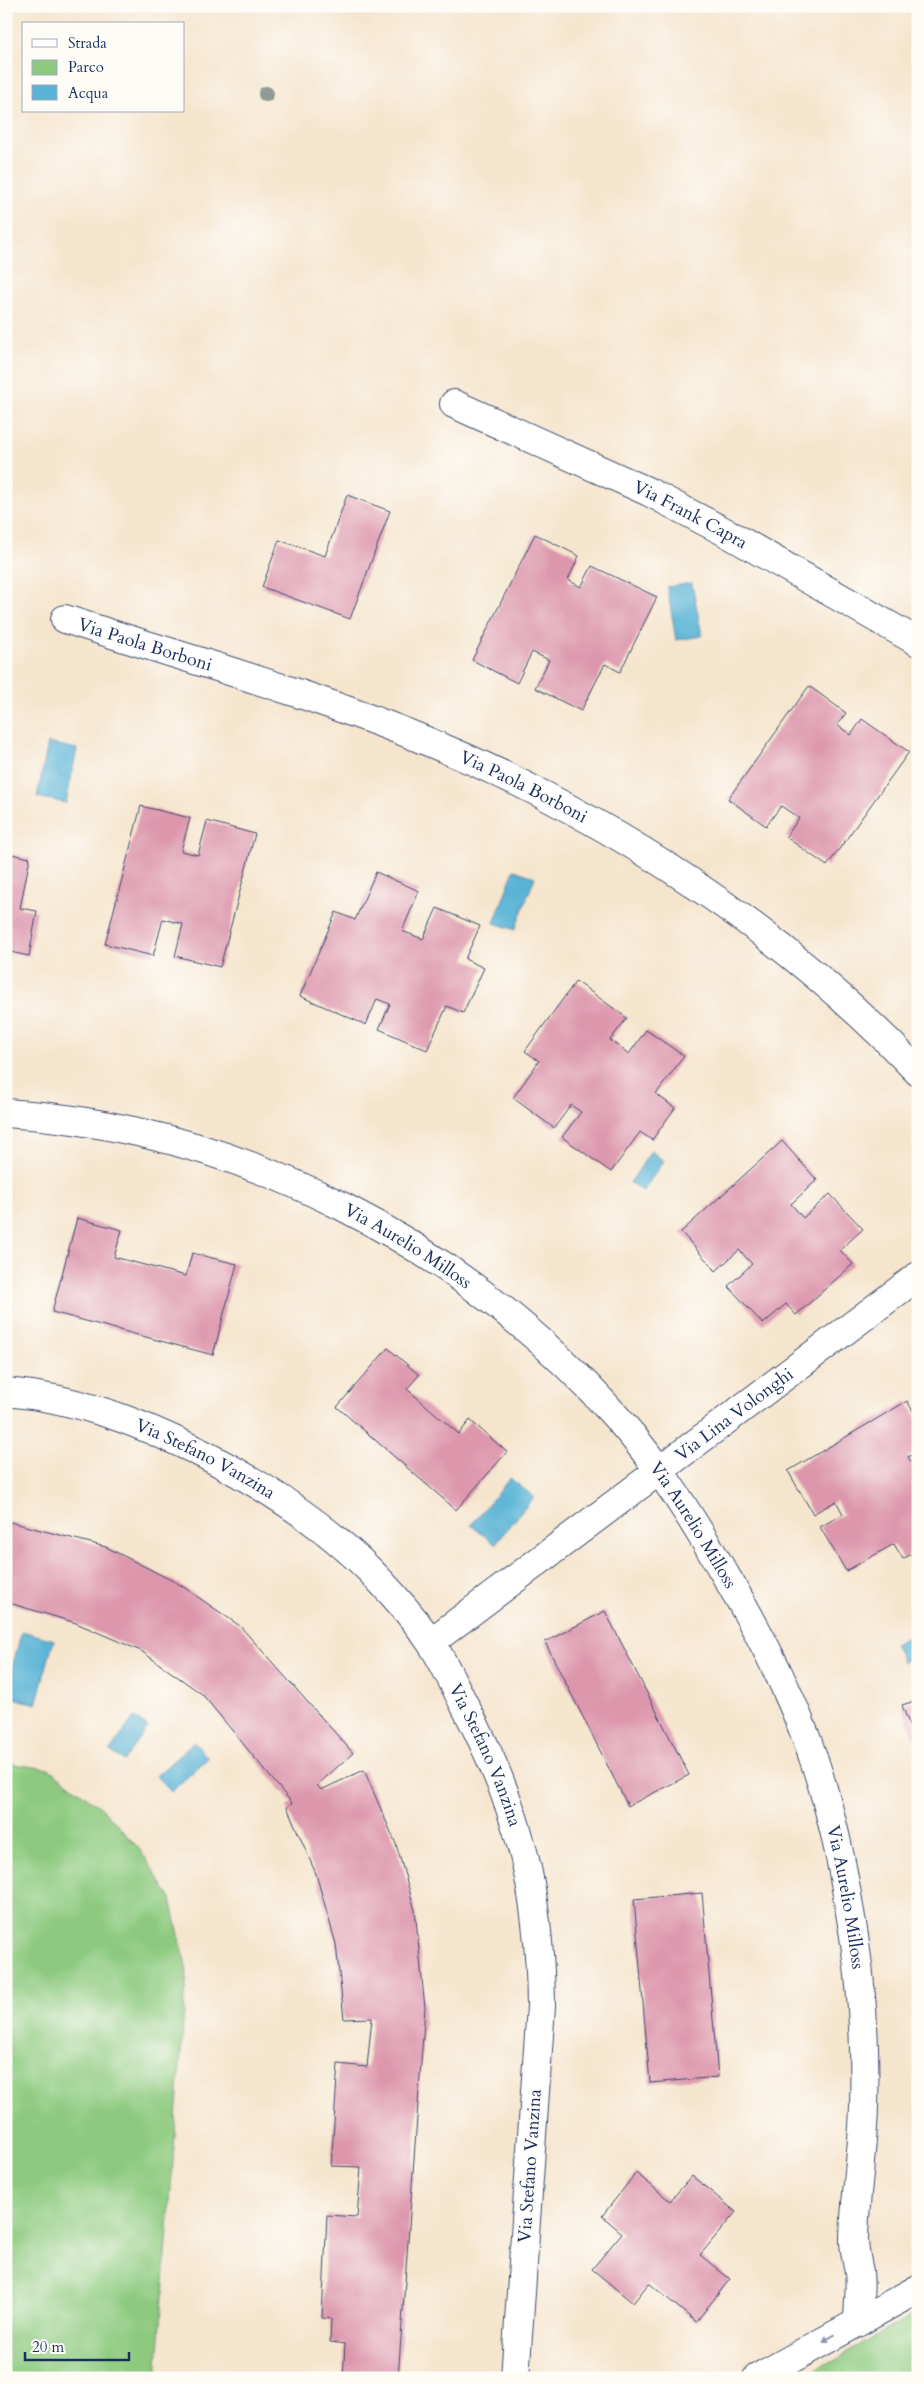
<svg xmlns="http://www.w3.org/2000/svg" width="924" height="2384" viewBox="0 0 924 2384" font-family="Cardo,serif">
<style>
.green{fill:#8dca7f;stroke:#547c6e}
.water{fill:#58b3d6;stroke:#3a719a}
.building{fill:#dd97ad}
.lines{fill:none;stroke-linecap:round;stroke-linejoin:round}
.minor-casing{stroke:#3c4a6f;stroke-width:30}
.tertiary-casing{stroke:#3c4a6f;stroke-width:30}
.minor{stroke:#fff;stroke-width:28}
.tertiary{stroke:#fff;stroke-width:28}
.tree{fill:#909b95}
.oneway{fill:#8d97ae}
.labels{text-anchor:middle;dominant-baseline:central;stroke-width:4;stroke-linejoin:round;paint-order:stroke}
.street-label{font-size:18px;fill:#1b2f5e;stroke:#fdfcf7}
</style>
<rect width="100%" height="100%" fill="#fdfcf7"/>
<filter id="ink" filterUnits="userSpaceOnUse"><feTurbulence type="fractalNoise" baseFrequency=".02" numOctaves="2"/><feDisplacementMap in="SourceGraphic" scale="10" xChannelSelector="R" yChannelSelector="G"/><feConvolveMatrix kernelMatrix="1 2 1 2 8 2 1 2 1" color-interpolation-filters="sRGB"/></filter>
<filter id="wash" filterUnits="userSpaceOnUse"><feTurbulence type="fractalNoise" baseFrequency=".0096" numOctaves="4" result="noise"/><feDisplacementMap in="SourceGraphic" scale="20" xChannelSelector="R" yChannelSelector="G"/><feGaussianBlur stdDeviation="1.12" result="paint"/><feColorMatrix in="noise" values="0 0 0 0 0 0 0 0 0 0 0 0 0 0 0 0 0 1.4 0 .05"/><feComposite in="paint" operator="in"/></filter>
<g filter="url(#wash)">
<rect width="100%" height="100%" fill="#f5e5cd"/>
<!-- green -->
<path class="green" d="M6,1763L49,1769L103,1809L141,1851L171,1899L187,1971L157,2378H6Z
M918,2312V2378H801Z"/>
<!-- water -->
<path class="water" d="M692,583L702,636L676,640L667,587Z
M48,743L77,749L66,803L37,797Z
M514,870L535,877L515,930L494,923Z
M651,1151L664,1161L643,1191L630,1183Z
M510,1478L534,1497L495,1544L471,1525Z
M22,1631L54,1640L36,1704L6,1696V1689Z
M918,1632V1655L903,1662L894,1644Z
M134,1717L148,1727L124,1761L110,1751Z
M194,1742L208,1758L171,1792L156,1776Z"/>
<g id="blocks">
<!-- building -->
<path class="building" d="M347,495L390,511L350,619L262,587L279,540L325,556Z
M535,534L579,556L568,580L581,587L592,566L657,597L620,672L605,664L581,711L535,688L549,660L532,652L517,683L472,660Z
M809,686L846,713L837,725L851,735L862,719L909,752L827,866L786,837L799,818L781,806L766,826L728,799Z
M141,806L190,818L181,851L198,855L207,821L255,834L220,967L175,956L183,924L163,919L153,956L105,944Z
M6,853L30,858L20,908L37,911L29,956L10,952L7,964Z
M376,872L419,891L402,931L423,939L437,908L480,926L465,959L484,968L463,1013L447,1006L427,1050L379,1029L390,1004L377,999L366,1025L300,996L336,912L355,920Z
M576,981L627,1018L610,1040L629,1054L646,1030L684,1056L656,1094L675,1108L652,1140L640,1132L611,1172L562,1137L581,1112L571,1105L554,1128L513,1098L539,1061L525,1051Z
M782,1141L817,1180L791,1204L803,1218L830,1194L863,1229L840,1250L853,1264L796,1315L786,1304L763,1324L728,1286L752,1264L739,1250L716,1271L681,1232Z
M77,1218L122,1230L114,1257L186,1276L192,1253L237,1264L213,1355L52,1312Z
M388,1348L419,1375L407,1389L459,1434L470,1420L507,1452L456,1510L337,1407Z
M907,1401L918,1419V1452L908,1457L918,1473V1550L903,1559L894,1544L846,1571L820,1527L843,1514L836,1501L813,1514L788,1471Z
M6,1521L106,1547L179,1584L240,1626L353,1753L317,1785L321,1790L364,1770L396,1844L415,1910L425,2008L398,2378H343L345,2344L330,2342L331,2319L322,2318L327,2215L357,2217L361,2167L331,2166L338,2064L367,2067L372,2018L344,2019L336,1944L316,1874L287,1807L292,1803L202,1694L141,1651L76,1623L6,1602Z
M605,1611L689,1775L628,1806L545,1642Z
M918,1700V1739L915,1740L902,1705Z
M702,1893L718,2077L650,2083L634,1899Z
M636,2173L670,2201L692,2176L736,2212L700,2255L730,2279L696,2322L649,2283L633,2303L592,2269L622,2233L602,2216Z"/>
</g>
</g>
<g filter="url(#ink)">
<use href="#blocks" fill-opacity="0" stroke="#3c4a6f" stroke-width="1"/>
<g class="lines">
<defs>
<g id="minor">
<path id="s1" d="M454,404L649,492L727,533L918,642"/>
<path id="s2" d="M65,619C185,658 307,692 424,740C605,814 783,929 918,1072"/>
<path id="s3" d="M6,1113C241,1128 464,1245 619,1420C660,1466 692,1519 723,1571C759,1631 792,1694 814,1760C830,1807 841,1857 849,1906C861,1971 866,2040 864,2106C863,2150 855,2195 854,2239C854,2251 857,2261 859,2272C861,2288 858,2306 858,2323"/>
<path id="s4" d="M6,1392C79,1398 141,1423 205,1455C255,1481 305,1512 347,1549C375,1573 411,1613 431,1643C444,1662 454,1685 465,1706C519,1809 540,1889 541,2006L515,2378"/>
<path id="s5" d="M431,1642L918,1276"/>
</g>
<path id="tertiary" d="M757,2378L918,2289"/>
</defs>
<!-- minor casing -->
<use href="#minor" class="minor-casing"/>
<!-- tertiary casing -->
<use href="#tertiary" class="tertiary-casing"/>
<!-- minor -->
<use href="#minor" class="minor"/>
<!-- tertiary -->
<use href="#tertiary" class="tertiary"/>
</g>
<!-- trees -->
<circle class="tree" cx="266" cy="94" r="8"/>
<!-- one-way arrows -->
<defs><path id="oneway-solid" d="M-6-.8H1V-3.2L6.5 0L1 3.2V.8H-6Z" transform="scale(1.25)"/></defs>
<use class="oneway" href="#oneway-solid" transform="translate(829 2338) rotate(151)"/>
</g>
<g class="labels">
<!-- street labels -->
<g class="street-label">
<text stroke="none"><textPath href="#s1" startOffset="261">Via Frank Capra</textPath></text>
<text stroke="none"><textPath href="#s2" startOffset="84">Via Paola Borboni</textPath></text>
<text stroke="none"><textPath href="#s2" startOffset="489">Via Paola Borboni</textPath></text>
<text stroke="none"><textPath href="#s3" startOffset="428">Via Aurelio Milloss</textPath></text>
<text stroke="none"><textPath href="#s5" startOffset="379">Via Lina Volonghi</textPath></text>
<text stroke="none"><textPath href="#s4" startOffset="212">Via Stefano Vanzina</textPath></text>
<text stroke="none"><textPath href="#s3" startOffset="832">Via Aurelio Milloss</textPath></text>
<text stroke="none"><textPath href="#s4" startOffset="632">Via Stefano Vanzina</textPath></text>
<text stroke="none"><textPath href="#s3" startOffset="1238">Via Aurelio Milloss</textPath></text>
<text transform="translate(530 2166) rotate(-86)">Via Stefano Vanzina</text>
</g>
</g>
<!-- margin -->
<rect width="924" height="2384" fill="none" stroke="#fdfcf7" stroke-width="25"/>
<!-- legend -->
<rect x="22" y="22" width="162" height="90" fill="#fdfcf7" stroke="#a3aaba"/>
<rect x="32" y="39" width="25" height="8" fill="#ffffff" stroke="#a3aaba"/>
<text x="68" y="48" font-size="15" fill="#1b2f5e">Strada</text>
<rect x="32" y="60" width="25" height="15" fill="#8dca7f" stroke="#a3aaba"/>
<text x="68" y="72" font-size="15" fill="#1b2f5e">Parco</text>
<rect x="32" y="85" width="25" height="15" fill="#58b3d6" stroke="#a3aaba"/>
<text x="68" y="98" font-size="15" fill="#1b2f5e">Acqua</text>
<!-- scale -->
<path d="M25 2352v8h104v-8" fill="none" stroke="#1b2f5e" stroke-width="2.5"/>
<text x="32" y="2352" font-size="15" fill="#1b2f5e" stroke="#fdfcf7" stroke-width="4" paint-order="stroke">20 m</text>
</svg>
